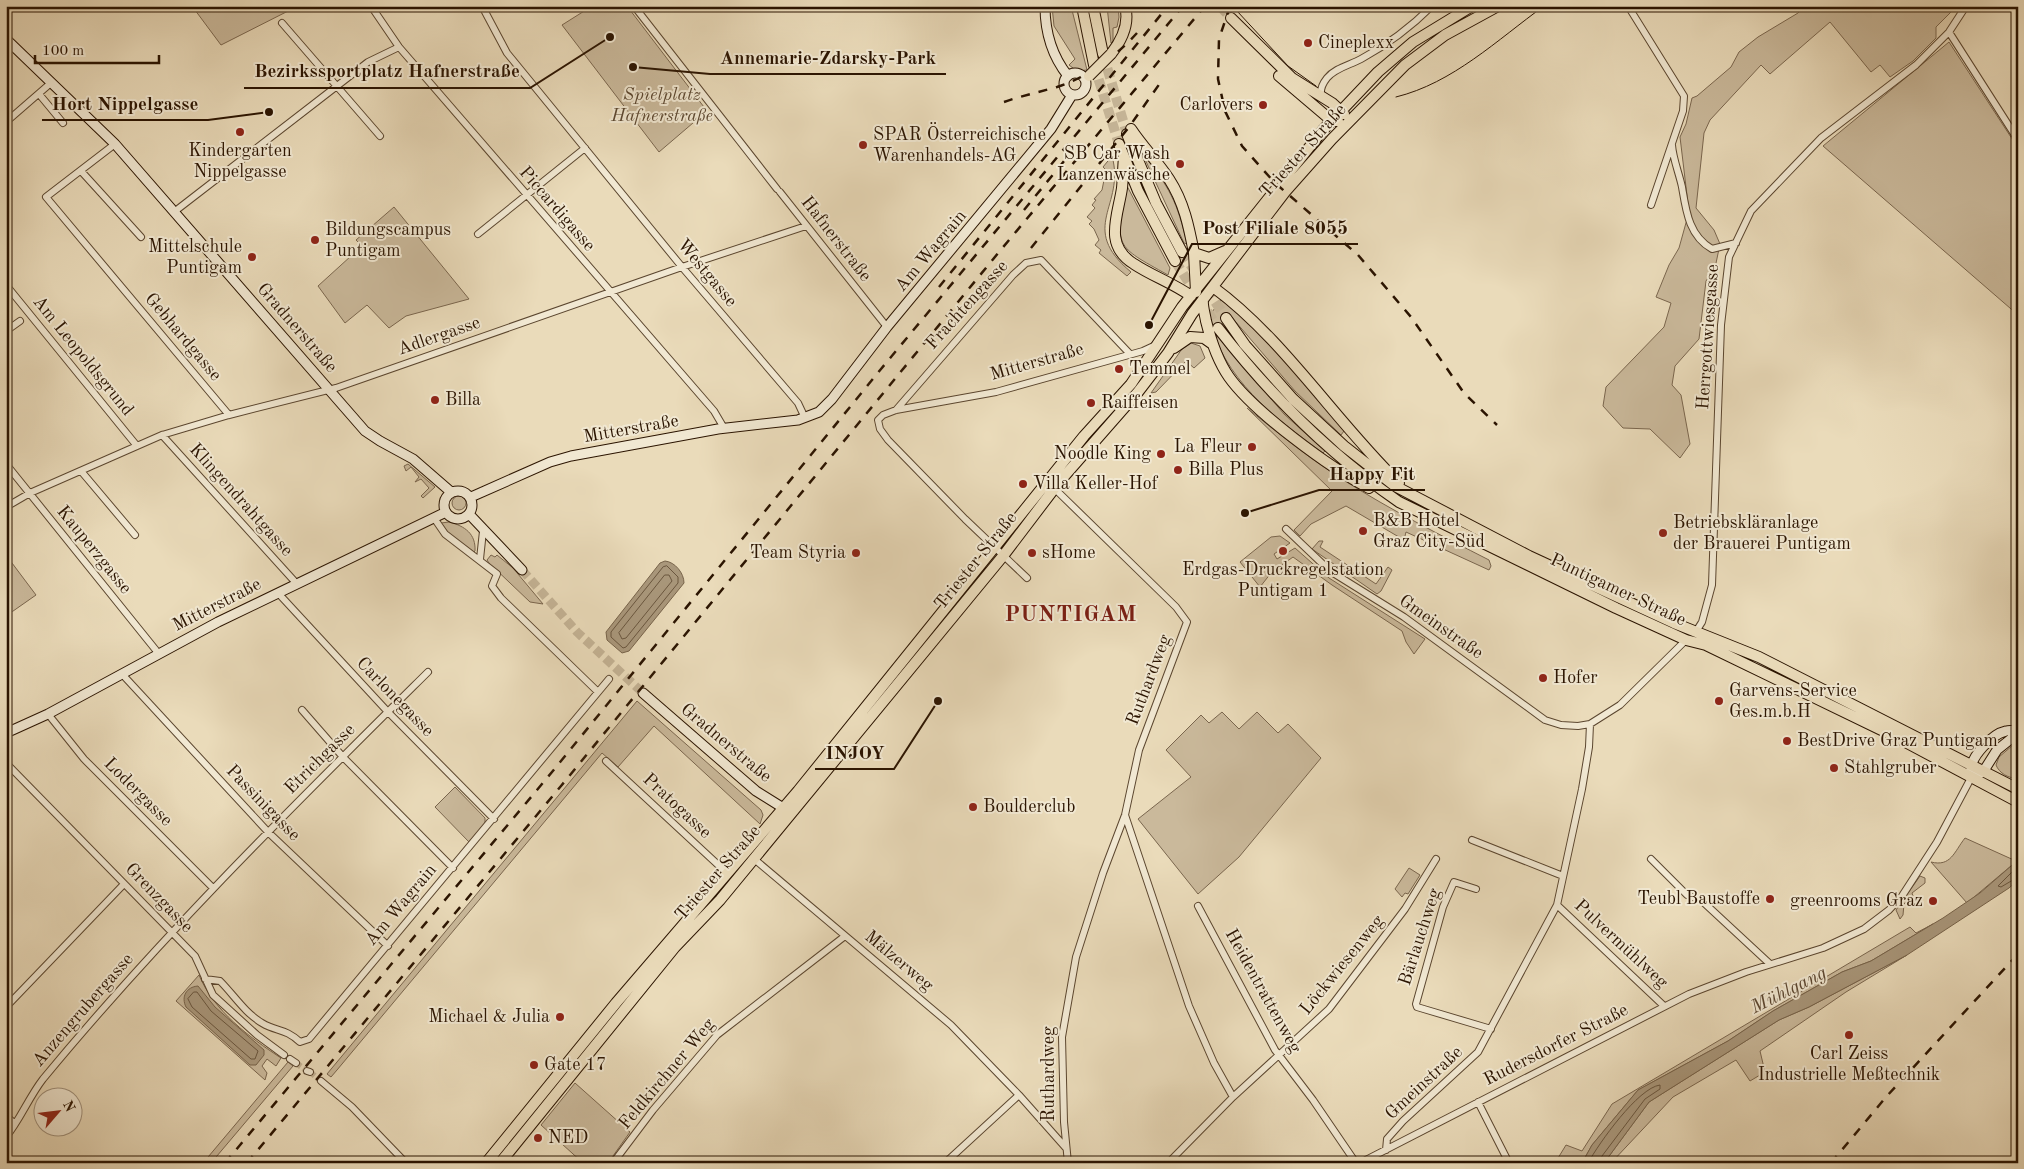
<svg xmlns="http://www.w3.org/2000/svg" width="2024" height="1169" viewBox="0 0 2024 1169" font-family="'Old Standard TT',serif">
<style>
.green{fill:#cab99b;stroke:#7a664e}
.water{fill:#a9977b;stroke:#77634a}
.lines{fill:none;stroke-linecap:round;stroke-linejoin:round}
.shore{stroke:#6a563e;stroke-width:1}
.street-tunnel{stroke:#c4b395;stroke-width:6;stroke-dasharray:6 3;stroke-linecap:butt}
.secondary-tunnel{stroke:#c4b395;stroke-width:9;stroke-dasharray:9 4.5;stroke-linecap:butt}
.primary-tunnel{stroke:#c4b395;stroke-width:10;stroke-dasharray:10 5;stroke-linecap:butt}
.street-casing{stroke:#5b462f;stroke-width:8}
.secondary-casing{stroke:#2b1401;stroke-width:11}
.primary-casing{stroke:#2b1401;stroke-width:12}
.street{stroke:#f1e8d2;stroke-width:6}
.secondary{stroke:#f1e8d2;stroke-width:9}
.primary{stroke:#eadbba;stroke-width:10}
.tram{stroke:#2b1401;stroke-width:1}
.rail{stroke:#2b1401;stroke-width:2.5;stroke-dasharray:9 9;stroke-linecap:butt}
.primary-bridge-casing{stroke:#2b1401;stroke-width:12;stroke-linecap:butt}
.primary-bridge{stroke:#eadbba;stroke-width:10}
.poi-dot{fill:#8f2418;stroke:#f1e8d2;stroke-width:2}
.labels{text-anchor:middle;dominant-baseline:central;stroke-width:4;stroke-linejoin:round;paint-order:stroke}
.poi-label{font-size:18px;fill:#2b1401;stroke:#f1e8d2;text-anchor:start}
.park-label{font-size:18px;font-style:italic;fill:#5b462f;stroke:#f1e8d2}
.street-label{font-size:18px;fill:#2b1401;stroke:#f1e8d2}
.water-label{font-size:19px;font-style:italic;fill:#5d4832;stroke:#f1e8d2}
.district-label{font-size:22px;font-weight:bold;letter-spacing:1px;fill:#7a1f14;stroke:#f1e8d2}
.leader{fill:none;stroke:#2b1401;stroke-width:2}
.callout-dot{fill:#2b1401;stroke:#f1e8d2;stroke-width:2}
.callout-label{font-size:19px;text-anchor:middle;font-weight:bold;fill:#2b1401;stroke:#f1e8d2;stroke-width:4;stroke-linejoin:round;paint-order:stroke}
</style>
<rect width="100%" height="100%" fill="#eadbba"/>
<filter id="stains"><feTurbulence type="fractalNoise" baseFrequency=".004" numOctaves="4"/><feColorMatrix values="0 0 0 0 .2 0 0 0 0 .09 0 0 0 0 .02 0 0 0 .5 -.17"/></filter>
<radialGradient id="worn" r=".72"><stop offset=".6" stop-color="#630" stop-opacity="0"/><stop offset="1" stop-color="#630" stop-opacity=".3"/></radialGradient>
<!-- green -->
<path class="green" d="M192,6H298L221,45Z
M588,6H627L707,111L659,152L562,25L589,8Z
M1052,6H1071L1087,70L1077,71L1069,65L1075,59L1054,26Z
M1107,6H1118L1119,17L1117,27L1113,28V41L1111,43Z
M1805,6H1957L1936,27V38L1913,61L1890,77L1880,65L1871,72L1830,22L1770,74L1761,65L1710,120L1704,133L1696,208L1714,230L1720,244L1715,268L1706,281L1699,339L1675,366L1672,385L1681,395L1690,444L1680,458L1650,429L1623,428L1603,406L1606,387L1664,327L1671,303L1656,297L1669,265L1679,248L1689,212L1680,137L1686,124L1692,98L1697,96L1731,67L1739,52L1758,37L1798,13Z
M1949,42L2018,148V315L1823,146Z
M1142,153C1170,188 1177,201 1187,244L1184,243Z
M1112,156C1126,206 1077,227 1131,272L1127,276L1099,253L1101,250L1095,245L1099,240L1094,229L1089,224L1092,221L1087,217L1095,208L1092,205L1096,200L1094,199L1102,190L1106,170L1103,167Z
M1127,186L1170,268L1168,275C1114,245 1115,248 1127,186Z
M394,207L469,299L406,316L389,328L367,305L345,323L318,286L362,246L356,240Z
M1221,300C1266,333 1309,388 1344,431L1341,435L1295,391L1229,314L1215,336L1218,337L1284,414L1325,451L1323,453C1274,417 1222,379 1209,316Z
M1191,343L1200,346L1205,358L1194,368L1186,361L1156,392L1151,393L1182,349Z
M1247,408C1279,434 1310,459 1345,481C1391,510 1440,535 1489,560L1491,566L1489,570L1406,532L1404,540L1346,506L1311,524L1300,536L1294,530L1332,491Z
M408,464L435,487L423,498L421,496L429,488L421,479L415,482L419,477L411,467L406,471L404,466Z
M452 503a7 7 0 1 1 14 0a7 7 0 1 1-14 0Z
M449,522C465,526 476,534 475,551L474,552L450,535L441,523Z
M1280,536L1290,543L1274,554L1277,559L1295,548L1329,578L1425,639L1414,654L1406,642L1402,631L1332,585L1293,557L1271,573L1260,587L1240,562L1271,537Z
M1319,541H1323L1320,547L1376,584L1388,567L1392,570L1381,591L1377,594L1312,549Z
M6,555L36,595L6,616Z
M491,555L495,557L497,555L513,568L543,604L530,602L489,563L487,560Z
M637,701L761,810L763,815L760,824L654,726L618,767L602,753L337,1070L331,1077L327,1074Z
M1222,712L1239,729L1257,712L1278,733L1288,724L1321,758L1239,857L1198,894L1138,819L1191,777L1166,750L1201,715L1209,723Z
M2013,745H2018L2016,768L2018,778C2009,779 1999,773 1996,765L1999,757Z
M455,787L485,818V823L469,842L435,807Z
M1965,838L2016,861L2018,854V860L1967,903L1931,862C1951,867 1954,852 1965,838Z
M1409,868L1420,875L1408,894L1405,893L1402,897L1395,889Z
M1920,876L1925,878V883L1912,893L1913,896L1904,904L1903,915L1900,919L1896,910Z
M1933,924L1871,961L1842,972L1773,1011L1728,1041L1638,1090L1592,1145L1582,1163H1555L1566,1145L1582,1151L1612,1104L1910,927L1916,933Z
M1907,955L1846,992L1760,1051L1765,1072L1750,1081L1736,1060L1673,1097L1611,1163H1604L1649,1102L1779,1020L1809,1007Z
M199,975C214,1011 249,1037 281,1058L276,1066L267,1059L262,1066L267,1073L265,1080L176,1001Z
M288,1062L293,1066L211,1163H203Z
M575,1083L630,1132L608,1163H583L541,1125Z"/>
<!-- water -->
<path class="water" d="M665,561C675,562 684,573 684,583L629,651L622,653L607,640L606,632L660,563Z
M2018,860V880L2009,888L1907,955L1809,1007L1779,1020L1649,1102L1604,1163H1582L1592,1145L1638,1090L1728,1041L1773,1011L1842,972L1871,961L1943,918L1980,893Z
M198,986L215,1007L264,1050V1055L256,1065H250L186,1007C181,997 186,987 198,986Z"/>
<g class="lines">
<!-- shore -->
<path class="shore" d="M667,566L678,577V583L626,647L623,648L611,637V632L663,567Z
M665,575H669L672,581L626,638L622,639L619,633Z
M2018,866L1998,886L2001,887L2018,877
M194,992H197L211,1011L258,1051L255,1059H251L192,1007L188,999Z
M1588,1163C1599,1143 1638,1088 1660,1085V1089L1645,1099L1602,1156L1600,1163"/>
<!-- street-tunnel -->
<path class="street-tunnel" d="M296,1063L307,1071
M310,1072L321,1081"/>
<!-- secondary-tunnel -->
<path class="secondary-tunnel" d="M522,570L577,632L643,693"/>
<!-- primary-tunnel -->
<path class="primary-tunnel" d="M1220,6L1231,18
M1103,54L1127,134
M1094,65L1119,144
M1182,252L1226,318
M1175,261L1218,328"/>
<defs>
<path id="street" d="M371,6L399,47L714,411L724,428
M482,6L507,53L682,267L798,403L805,418
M634,6L777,189
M1628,6L1684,96L1683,111L1651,205
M282,23L380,136
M1949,32L2018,140
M39,94L63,123
M1321,96C1320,90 1323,83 1327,78C1335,68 1350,65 1361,59C1387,45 1411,27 1432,6
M6,122L52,82
M115,144L46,197L229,415
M1672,145C1673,159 1679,173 1682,187C1686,211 1689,236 1712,249L1736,243
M81,171L141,237
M780,192L887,327
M174,212L368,62L399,47
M478,234L585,148
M6,285L137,446
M6,331L20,321
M896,410L1013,275L1026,263L1041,260L1130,354
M162,435L297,584
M6,464L159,654
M81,471L135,535
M1054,488L1176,607L1187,622L1139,750L1125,815L1103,873L1076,957L1062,1037L1064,1122L1068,1163
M6,507L30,493L162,435L229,415L336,388L682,267L806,226
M434,518L445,534L497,574L492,586L501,598L598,692
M1286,529L1330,571L1404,617L1545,720L1561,725L1578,726L1590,724L1620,705L1687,639
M480,559L483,531
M1027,578L965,519L888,440L880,429L878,420L883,415L896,410L996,392L1143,351L1156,345
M278,593L388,712L494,819
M1695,633L1702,622L1712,585L1721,325L1729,257L1751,211L1821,138L1916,65L1949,32L1966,6
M122,674L269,833L388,946
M302,710L343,757L453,868
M48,714L84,759L212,887
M606,761L728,874
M6,763L195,956L213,995L257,1035L284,1055
M1125,815L1189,1006L1214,1063L1233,1097
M1472,840L1563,876
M753,858L951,1025L1019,1095L1066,1148
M1651,859L1687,895L1701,900L1770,964
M1476,889L1454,882L1443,907L1416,1004L1417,1007L1491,1029
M1557,905L1664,1006
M1198,906L1275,1050L1313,1100L1356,1163
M205,979L220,981C234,995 244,1012 262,1023C277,1032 285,1028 300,1042L309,1039L609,679
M6,1007L124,884
M290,1059L296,1063
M307,1071L310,1072
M321,1081L352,1107L406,1163
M1478,1102L1509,1163
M6,1116L14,1123
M6,1137C20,1120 29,1097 43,1079C162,935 295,804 428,672
M1386,1150L1387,1139L1403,1121L1478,1052L1557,905L1582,789L1589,747L1590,724
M613,1163L653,1110L717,1035L845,936
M945,1163L1019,1095
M1168,1163L1233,1097L1329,1009L1405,909L1436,859
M1360,1163L1689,994L1746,972L1823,948L1864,929L1889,910L1902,896L1937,842L1971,778"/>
<path id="secondary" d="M1045,6C1045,31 1052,56 1068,76
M6,39L115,144L365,431L380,441L413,459L451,492
M1064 84a11 11 0 1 1 22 0a11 11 0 1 1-22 0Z
M444 505a14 14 0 1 1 28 0a14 14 0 1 1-28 0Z
M471,497L550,462L571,456L718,429L798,420L819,412L832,399L887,327L1051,129L1072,95
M469,514L522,570
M643,693L756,791L788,811
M6,733L48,714L218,622L446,512
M1971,771C1970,757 1992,734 2006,731C2010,730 2013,731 2018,729
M1979,774L1983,772L1997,750L2012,738L2014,731"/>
<path id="primary" d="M1082,6L1094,65
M1093,6L1103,54
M1231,18L1292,78L1332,103L1344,114
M1111,54C1122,40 1130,24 1125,6
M1279,76L1332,121H1338
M1131,129C1143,147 1158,162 1169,179C1184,202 1189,227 1194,253L1209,258L1225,251
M1127,134L1156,203L1182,252
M1119,144L1138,191L1175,261
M1124,157C1123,167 1123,178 1122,188C1118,216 1103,245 1134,264C1152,276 1173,283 1191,296
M1194,253L1196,292
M1213,287C1283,338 1336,422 1399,483
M1203,299C1202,306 1205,314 1206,321C1211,341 1217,360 1229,377C1254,412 1330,468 1369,488
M1226,318L1245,345L1293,399L1344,446L1395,486L1529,556L1674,623L1759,657L2018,789
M1218,328C1270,395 1329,454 1399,502L1616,608L1686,640L1706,645L1896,737L2018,802
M1174,348L1190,337L1204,338L1211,343
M486,1163L616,1003L798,791L1084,436L1131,384L1182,307L1323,130L1378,72L1413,42L1472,6
M500,1163L675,947L720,900L1003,556L1060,481L1138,392L1168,353L1192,314L1285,192L1332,139L1405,65L1445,35L1498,6"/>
</defs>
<!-- street casing -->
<use href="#street" class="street-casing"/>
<!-- secondary casing -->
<use href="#secondary" class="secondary-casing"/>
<!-- primary casing -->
<use href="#primary" class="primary-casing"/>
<!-- street -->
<use href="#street" class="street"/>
<!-- secondary -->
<use href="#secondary" class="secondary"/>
<!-- primary -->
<use href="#primary" class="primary"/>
<!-- tram -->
<path class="tram" d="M1237,11L1288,66L1316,86
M1396,97C1453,83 1497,40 1544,6"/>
<!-- rail -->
<path class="rail" d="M1230,6L1219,39L1218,79L1225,111L1242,146L1274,182L1358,255L1411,317L1464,393L1497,425
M1004,102C1021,96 1039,92 1057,87C1088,77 1115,57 1137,33
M1024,210L1069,155
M1031,248L1129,127L1163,79
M939,287L1168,6
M225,1163L552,772L881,369L1183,6
M247,1163L561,786L999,252L1205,6
M1831,1163L1886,1097L2018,954"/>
<defs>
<path id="primary-bridge" d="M1089,76L1111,54"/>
</defs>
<!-- primary-bridge casing -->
<use href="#primary-bridge" class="primary-bridge-casing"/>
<!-- primary-bridge -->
<use href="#primary-bridge" class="primary-bridge"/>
</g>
<!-- markers -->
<g class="poi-dot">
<circle cx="1308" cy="43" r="5"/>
<circle cx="1263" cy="105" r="5"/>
<circle cx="240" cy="132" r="5"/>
<circle cx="863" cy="145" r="5"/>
<circle cx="1180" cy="164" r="5"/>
<circle cx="315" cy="240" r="5"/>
<circle cx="252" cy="257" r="5"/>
<circle cx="1119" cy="369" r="5"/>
<circle cx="435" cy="400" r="5"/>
<circle cx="1091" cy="403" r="5"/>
<circle cx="1252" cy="447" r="5"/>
<circle cx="1161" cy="454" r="5"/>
<circle cx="1178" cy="470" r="5"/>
<circle cx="1023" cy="484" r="5"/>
<circle cx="1363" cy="531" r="5"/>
<circle cx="1663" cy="533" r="5"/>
<circle cx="1283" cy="551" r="5"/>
<circle cx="856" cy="553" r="5"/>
<circle cx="1032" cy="553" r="5"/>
<circle cx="1543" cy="678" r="5"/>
<circle cx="1719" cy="701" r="5"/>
<circle cx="1787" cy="741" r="5"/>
<circle cx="1834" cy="768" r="5"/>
<circle cx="973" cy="807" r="5"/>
<circle cx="1770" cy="899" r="5"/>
<circle cx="1933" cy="901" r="5"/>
<circle cx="560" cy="1017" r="5"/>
<circle cx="1849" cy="1035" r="5"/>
<circle cx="534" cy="1065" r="5"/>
<circle cx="538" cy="1138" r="5"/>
</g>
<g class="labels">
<!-- poi labels -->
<g class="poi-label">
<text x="1318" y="43">Cineplexx</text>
<text x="1253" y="105" text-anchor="end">Carlovers</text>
<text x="873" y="135">SPAR Österreichische<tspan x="873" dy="21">Warenhandels-AG</tspan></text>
<text x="240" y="151" text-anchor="middle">Kindergarten<tspan x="240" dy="21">Nippelgasse</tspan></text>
<text x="1170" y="154" text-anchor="end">SB Car Wash<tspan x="1170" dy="21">Lanzenwäsche</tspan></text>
<text x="325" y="230">Bildungscampus<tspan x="325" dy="21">Puntigam</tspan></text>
<text x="242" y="247" text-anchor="end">Mittelschule<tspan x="242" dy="21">Puntigam</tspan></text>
<text x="1129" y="369">Temmel</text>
<text x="445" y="400">Billa</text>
<text x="1101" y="403">Raiffeisen</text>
<text x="1242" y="447" text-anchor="end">La Fleur</text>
<text x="1151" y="454" text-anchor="end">Noodle King</text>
<text x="1188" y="470">Billa Plus</text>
<text x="1033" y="484">Villa Keller-Hof</text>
<text x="1373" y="521">B&amp;B Hotel<tspan x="1373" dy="21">Graz City-Süd</tspan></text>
<text x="1673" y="523">Betriebskläranlage<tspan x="1673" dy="21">der Brauerei Puntigam</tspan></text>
<text x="846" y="553" text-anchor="end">Team Styria</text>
<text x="1042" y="553">sHome</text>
<text x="1283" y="570" text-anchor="middle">Erdgas-Druckregelstation<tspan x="1283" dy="21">Puntigam 1</tspan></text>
<text x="1553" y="678">Hofer</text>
<text x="1729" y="691">Garvens-Service<tspan x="1729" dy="21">Ges.m.b.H</tspan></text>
<text x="1797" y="741">BestDrive Graz Puntigam</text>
<text x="1844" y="768">Stahlgruber</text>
<text x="983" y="807">Boulderclub</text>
<text x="1760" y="899" text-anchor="end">Teubl Baustoffe</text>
<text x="1923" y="901" text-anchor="end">greenrooms Graz</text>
<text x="550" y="1017" text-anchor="end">Michael &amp; Julia</text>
<text x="1849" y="1054" text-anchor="middle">Carl Zeiss<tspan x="1849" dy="21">Industrielle Meßtechnik</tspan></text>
<text x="544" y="1065">Gate 17</text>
<text x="548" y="1138">NED</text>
</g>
<!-- park labels -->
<g class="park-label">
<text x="662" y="95">Spielplatz<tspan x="662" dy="21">Hafnerstraße</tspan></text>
</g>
<!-- street labels -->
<g class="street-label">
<text transform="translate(1303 151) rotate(-48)">Triester Straße</text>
<text transform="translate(557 209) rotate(49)">Piccardigasse</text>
<text transform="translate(836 239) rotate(52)">Hafnerstraße</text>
<text transform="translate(931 251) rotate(-50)">Am Wagrain</text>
<text transform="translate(707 273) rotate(50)">Westgasse</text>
<text transform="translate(967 305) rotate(-48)">Frachtengasse</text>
<text transform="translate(297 328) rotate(49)">Gradnerstraße</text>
<text transform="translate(439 336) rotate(-19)">Adlergasse</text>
<text transform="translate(183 337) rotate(50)">Gebhardgasse</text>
<text transform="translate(1708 337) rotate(-86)">Herrgottwiesgasse</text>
<text transform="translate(83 356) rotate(51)">Am Leopoldsgrund</text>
<text transform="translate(1037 362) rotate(-16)">Mitterstraße</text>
<text transform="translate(631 429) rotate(-10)">Mitterstraße</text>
<text transform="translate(241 500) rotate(48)">Klingendrahtgasse</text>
<text transform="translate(94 550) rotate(51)">Kauperzgasse</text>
<text transform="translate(976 561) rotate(-51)">Triester Straße</text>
<text transform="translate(1618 590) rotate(25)">Puntigamer Straße</text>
<text transform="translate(217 605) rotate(-27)">Mitterstraße</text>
<text transform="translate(1441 627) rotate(35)">Gmeinstraße</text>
<text transform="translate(1149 680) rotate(-69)">Ruthardweg</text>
<text transform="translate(395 697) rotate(46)">Carlonegasse</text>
<text transform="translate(726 743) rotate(40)">Gradnerstraße</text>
<text transform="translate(320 759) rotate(-45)">Etrichgasse</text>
<text transform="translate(138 792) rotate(45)">Lodergasse</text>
<text transform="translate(263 803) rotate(46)">Passinigasse</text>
<text transform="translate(677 806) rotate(43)">Pratogasse</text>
<text transform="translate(718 873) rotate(-49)">Triester Straße</text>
<text transform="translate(159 898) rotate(46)">Grenzgasse</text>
<text transform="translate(401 905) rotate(-50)">Am Wagrain</text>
<text transform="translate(1420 937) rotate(-72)">Bärlauchweg</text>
<text transform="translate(1621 944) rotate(43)">Pulvermühlweg</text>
<text transform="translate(899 961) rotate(40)">Mälzerweg</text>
<text transform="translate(1342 965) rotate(-51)">Löckwiesenweg</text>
<text transform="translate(1263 991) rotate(61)">Heidentrattenweg</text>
<text transform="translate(83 1010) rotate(-49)">Anzengrubergasse</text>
<text transform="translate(1556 1045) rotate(-27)">Rudersdorfer Straße</text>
<text transform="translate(667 1074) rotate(-50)">Feldkirchner Weg</text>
<text transform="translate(1049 1074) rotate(-90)">Ruthardweg</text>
<text transform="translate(1424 1083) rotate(-43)">Gmeinstraße</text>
</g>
<!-- water labels -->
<g class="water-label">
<text transform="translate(1789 991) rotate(-27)">Mühlgang</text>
</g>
<!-- district labels -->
<g class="district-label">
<text x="1071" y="615">PUNTIGAM</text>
</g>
</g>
<!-- callouts -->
<path class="leader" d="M633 67L710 74H946M610 37L530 88H244M269 112L208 120H42M1149 325L1192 244H1358M1245 513L1319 490H1425M938 701L894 769H815"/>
<g class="callout-dot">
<circle cx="633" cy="67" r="5"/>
<circle cx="610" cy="37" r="5"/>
<circle cx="269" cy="112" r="5"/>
<circle cx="1149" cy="325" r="5"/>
<circle cx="1245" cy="513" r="5"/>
<circle cx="938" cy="701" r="5"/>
</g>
<g class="callout-label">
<text x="828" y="64">Annemarie-Zdarsky-Park</text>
<text x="387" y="77">Bezirkssportplatz Hafnerstraße</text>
<text x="125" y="110">Hort Nippelgasse</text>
<text x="1275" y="234">Post Filiale 8055</text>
<text x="1372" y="480">Happy Fit</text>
<text x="855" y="759">INJOY</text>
</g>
<!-- margin -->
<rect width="2024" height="1169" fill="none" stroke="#eadbba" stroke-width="25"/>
<rect x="8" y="8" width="2009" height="1154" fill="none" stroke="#2b1401" stroke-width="2.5"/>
<rect x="12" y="12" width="1999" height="1144" fill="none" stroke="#2b1401"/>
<!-- north arrow -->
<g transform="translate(58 1112) rotate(62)"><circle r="24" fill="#f1e8d2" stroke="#a2937e"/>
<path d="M0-4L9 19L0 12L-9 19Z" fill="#8f2418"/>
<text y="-8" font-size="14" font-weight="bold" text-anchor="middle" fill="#2b1401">N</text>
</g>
<!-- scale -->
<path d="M35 55v8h124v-8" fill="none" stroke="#2b1401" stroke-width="2.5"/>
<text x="42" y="55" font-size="15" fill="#2b1401" stroke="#f1e8d2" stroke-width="4" paint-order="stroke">100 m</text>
<rect width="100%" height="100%" filter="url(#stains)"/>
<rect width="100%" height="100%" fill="url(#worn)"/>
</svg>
